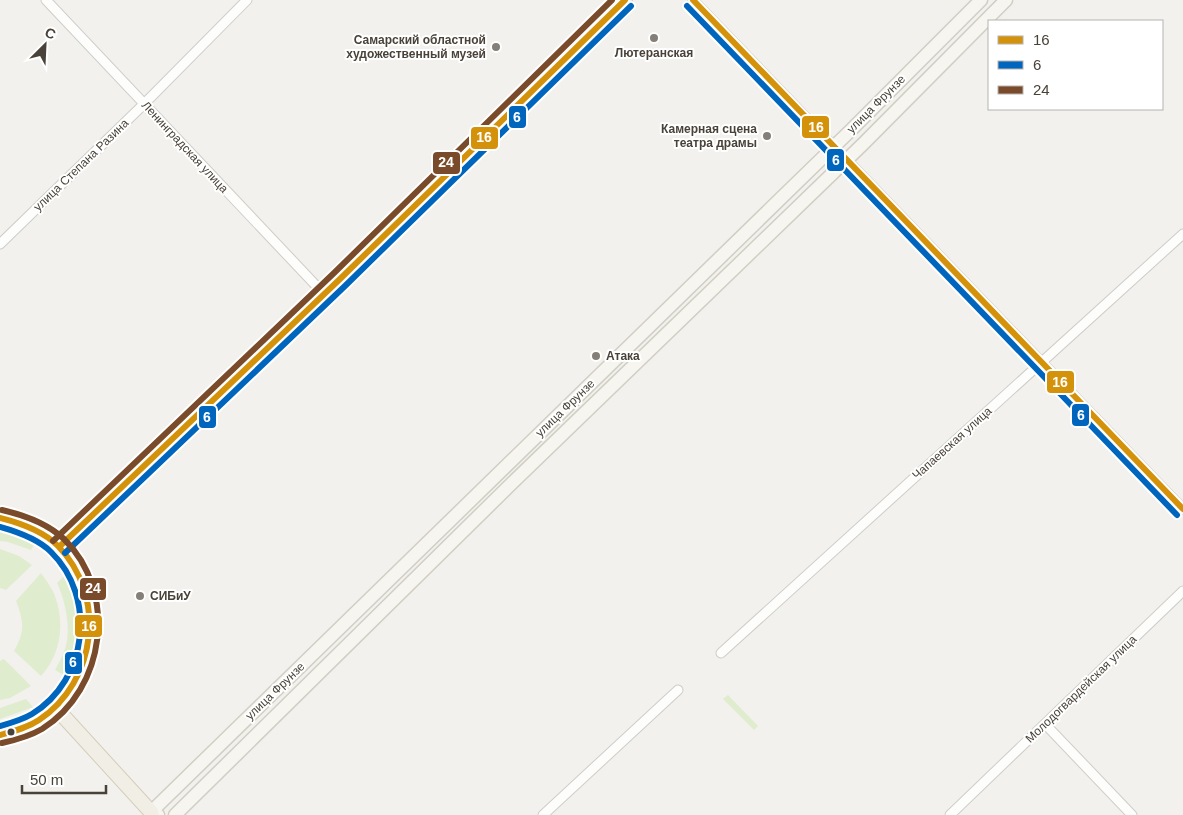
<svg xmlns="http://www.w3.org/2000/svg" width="1183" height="815" viewBox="0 0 1183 815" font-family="Arial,sans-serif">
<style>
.green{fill:#dfecce}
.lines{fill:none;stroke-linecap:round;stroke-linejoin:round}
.street-casing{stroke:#cfcdc9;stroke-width:11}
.secondary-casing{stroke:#d1cec4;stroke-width:15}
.primary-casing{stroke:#d4cdbb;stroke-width:16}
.street{stroke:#fdfdfc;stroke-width:9}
.secondary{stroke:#f7f5f0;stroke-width:12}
.primary{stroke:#f1eee5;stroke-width:14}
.bus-1-casing{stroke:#fff;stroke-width:10}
.bus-2-casing{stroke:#fff;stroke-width:10}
.bus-3-casing{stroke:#fff;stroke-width:10}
.bus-1{stroke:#d4920b;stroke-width:6}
.bus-2{stroke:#0065bd;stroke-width:6}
.bus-3{stroke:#7a4b2a;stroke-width:6}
.poi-dot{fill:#847f77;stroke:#fff;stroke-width:2}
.bus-dot{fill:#494238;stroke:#fff;stroke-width:2}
.labels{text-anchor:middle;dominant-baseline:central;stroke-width:4;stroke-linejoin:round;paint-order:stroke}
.poi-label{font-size:12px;font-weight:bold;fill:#494238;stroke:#fff;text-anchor:end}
.street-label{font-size:12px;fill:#494238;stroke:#fff}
.line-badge{stroke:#fff;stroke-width:2}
.badge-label{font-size:14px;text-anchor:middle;font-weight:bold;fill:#fff}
</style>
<rect width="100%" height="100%" fill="#f2f1ed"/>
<!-- green -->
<path class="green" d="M0,530L11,532L35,543L31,550L8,542L0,541Z
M0,549L19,556L32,565L6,590L0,588Z
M41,573C46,580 52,588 55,596C65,623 61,654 41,676L14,651C25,632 24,621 16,601Z
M65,575C84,611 84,639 64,675L55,670C58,664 62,658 64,652C72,632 66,602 57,583Z
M4,659L31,686L10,698L0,700V661Z
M728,695L758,726L754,730L723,699Z
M26,699L33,707L0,719V708Z"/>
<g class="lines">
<defs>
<path id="street" d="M46,0L324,294
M693,0L1183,509
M0,244L144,104L247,0
M721,653L1183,234
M1045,724L1132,815
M543,815L678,690
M950,815L1183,591"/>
<path id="secondary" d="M158,815L151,812L850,131L981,0
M175,815L508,487L863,144L1006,0"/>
<path id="primary" d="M0,518C20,523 43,532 58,546C109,595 97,679 42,718C30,727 15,731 0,735
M59,547L340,279L625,0
M55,707L151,812L152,815"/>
</defs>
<!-- street casing -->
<use href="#street" class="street-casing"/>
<!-- secondary casing -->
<use href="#secondary" class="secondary-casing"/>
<!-- primary casing -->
<use href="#primary" class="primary-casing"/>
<!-- street -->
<use href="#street" class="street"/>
<!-- secondary -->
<use href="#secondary" class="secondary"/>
<!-- primary -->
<use href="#primary" class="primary"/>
<defs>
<path id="bus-1" d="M693,0L1183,509
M0,518C20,523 43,531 58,546C107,596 97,681 39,720C27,728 14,731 0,735
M59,547L340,279L625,0"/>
<path id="bus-2" d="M687,6L1177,515
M0,527C18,532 38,539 51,552C97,597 88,680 32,714C22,720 11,723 0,726
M65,553L346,285L631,6"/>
<path id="bus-3" d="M53,541L334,273L612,0
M2,743C16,740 30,736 42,729C106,689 118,592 64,539C47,523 24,515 2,510"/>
</defs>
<!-- bus-1 casing -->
<use href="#bus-1" class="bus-1-casing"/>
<!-- bus-2 casing -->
<use href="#bus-2" class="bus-2-casing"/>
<!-- bus-3 casing -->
<use href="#bus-3" class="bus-3-casing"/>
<!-- bus-1 -->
<use href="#bus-1" class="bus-1"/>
<!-- bus-2 -->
<use href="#bus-2" class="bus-2"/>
<!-- bus-3 -->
<use href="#bus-3" class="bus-3"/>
</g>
<!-- markers -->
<g class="poi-dot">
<circle cx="654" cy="38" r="5"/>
<circle cx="496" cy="47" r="5"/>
<circle cx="767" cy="136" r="5"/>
<circle cx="596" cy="356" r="5"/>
<circle cx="140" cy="596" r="5"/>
</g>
<circle class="bus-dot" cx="11" cy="732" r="4.5"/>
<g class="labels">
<!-- poi labels -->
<g class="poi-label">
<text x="486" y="40">Самарский областной<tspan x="486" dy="14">художественный музей</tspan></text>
<text x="654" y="53" text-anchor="middle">Лютеранская</text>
<text x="757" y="129">Камерная сцена<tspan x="757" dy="14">театра драмы</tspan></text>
<text x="606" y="356" text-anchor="start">Атака</text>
<text x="150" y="596" text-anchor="start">СИБиУ</text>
</g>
<!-- street labels -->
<g class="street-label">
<text transform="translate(876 104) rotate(-45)">улица Фрунзе</text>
<text transform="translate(185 147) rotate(47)">Ленинградская улица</text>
<text transform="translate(81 165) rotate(-44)">улица Степана Разина</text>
<text transform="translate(565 408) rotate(-44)">улица Фрунзе</text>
<text transform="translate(952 443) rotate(-42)">Чапаевская улица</text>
<text transform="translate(1081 689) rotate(-44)">Молодогвардейская улица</text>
<text transform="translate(275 691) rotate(-44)">улица Фрунзе</text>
</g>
</g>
<g class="line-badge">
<rect x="508" y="105" width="19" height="24" rx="5" fill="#0065bd"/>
<rect x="801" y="115" width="29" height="24" rx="5" fill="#d4920b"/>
<rect x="470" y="126" width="29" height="24" rx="5" fill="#d4920b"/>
<rect x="826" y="148" width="19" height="24" rx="5" fill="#0065bd"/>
<rect x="432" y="151" width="29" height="24" rx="5" fill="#7a4b2a"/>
<rect x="1046" y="370" width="29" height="24" rx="5" fill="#d4920b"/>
<rect x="1071" y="403" width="19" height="24" rx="5" fill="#0065bd"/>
<rect x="198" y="405" width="19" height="24" rx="5" fill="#0065bd"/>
<rect x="79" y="577" width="28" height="24" rx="5" fill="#7a4b2a"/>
<rect x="74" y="614" width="29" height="24" rx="5" fill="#d4920b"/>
<rect x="64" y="651" width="19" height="24" rx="5" fill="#0065bd"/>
</g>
<g class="badge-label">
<text x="517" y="122">6</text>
<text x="816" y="132">16</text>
<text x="484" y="142">16</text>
<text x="836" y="165">6</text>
<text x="446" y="167">24</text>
<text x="1060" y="387">16</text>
<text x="1081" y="420">6</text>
<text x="207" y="422">6</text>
<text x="93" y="593">24</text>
<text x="89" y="631">16</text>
<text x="73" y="667">6</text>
</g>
<!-- legend -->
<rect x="988" y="20" width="175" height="90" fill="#ffffff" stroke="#b6b3af"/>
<rect x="998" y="36" width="25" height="8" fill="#d4920b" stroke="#b6b3af"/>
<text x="1033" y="45" font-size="15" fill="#494238">16</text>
<rect x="998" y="61" width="25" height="8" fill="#0065bd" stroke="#b6b3af"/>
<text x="1033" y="70" font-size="15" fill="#494238">6</text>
<rect x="998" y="86" width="25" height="8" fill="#7a4b2a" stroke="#b6b3af"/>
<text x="1033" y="95" font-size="15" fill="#494238">24</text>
<!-- north arrow -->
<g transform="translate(45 45) rotate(24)" stroke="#ffffff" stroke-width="4" paint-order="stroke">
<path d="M0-4L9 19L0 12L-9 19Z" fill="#494238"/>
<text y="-8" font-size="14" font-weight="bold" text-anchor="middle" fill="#494238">С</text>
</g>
<!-- scale -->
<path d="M22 785v8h84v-8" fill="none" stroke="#494238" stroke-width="2.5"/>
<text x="30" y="785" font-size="15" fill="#494238" stroke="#ffffff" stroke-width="4" paint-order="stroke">50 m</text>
</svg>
